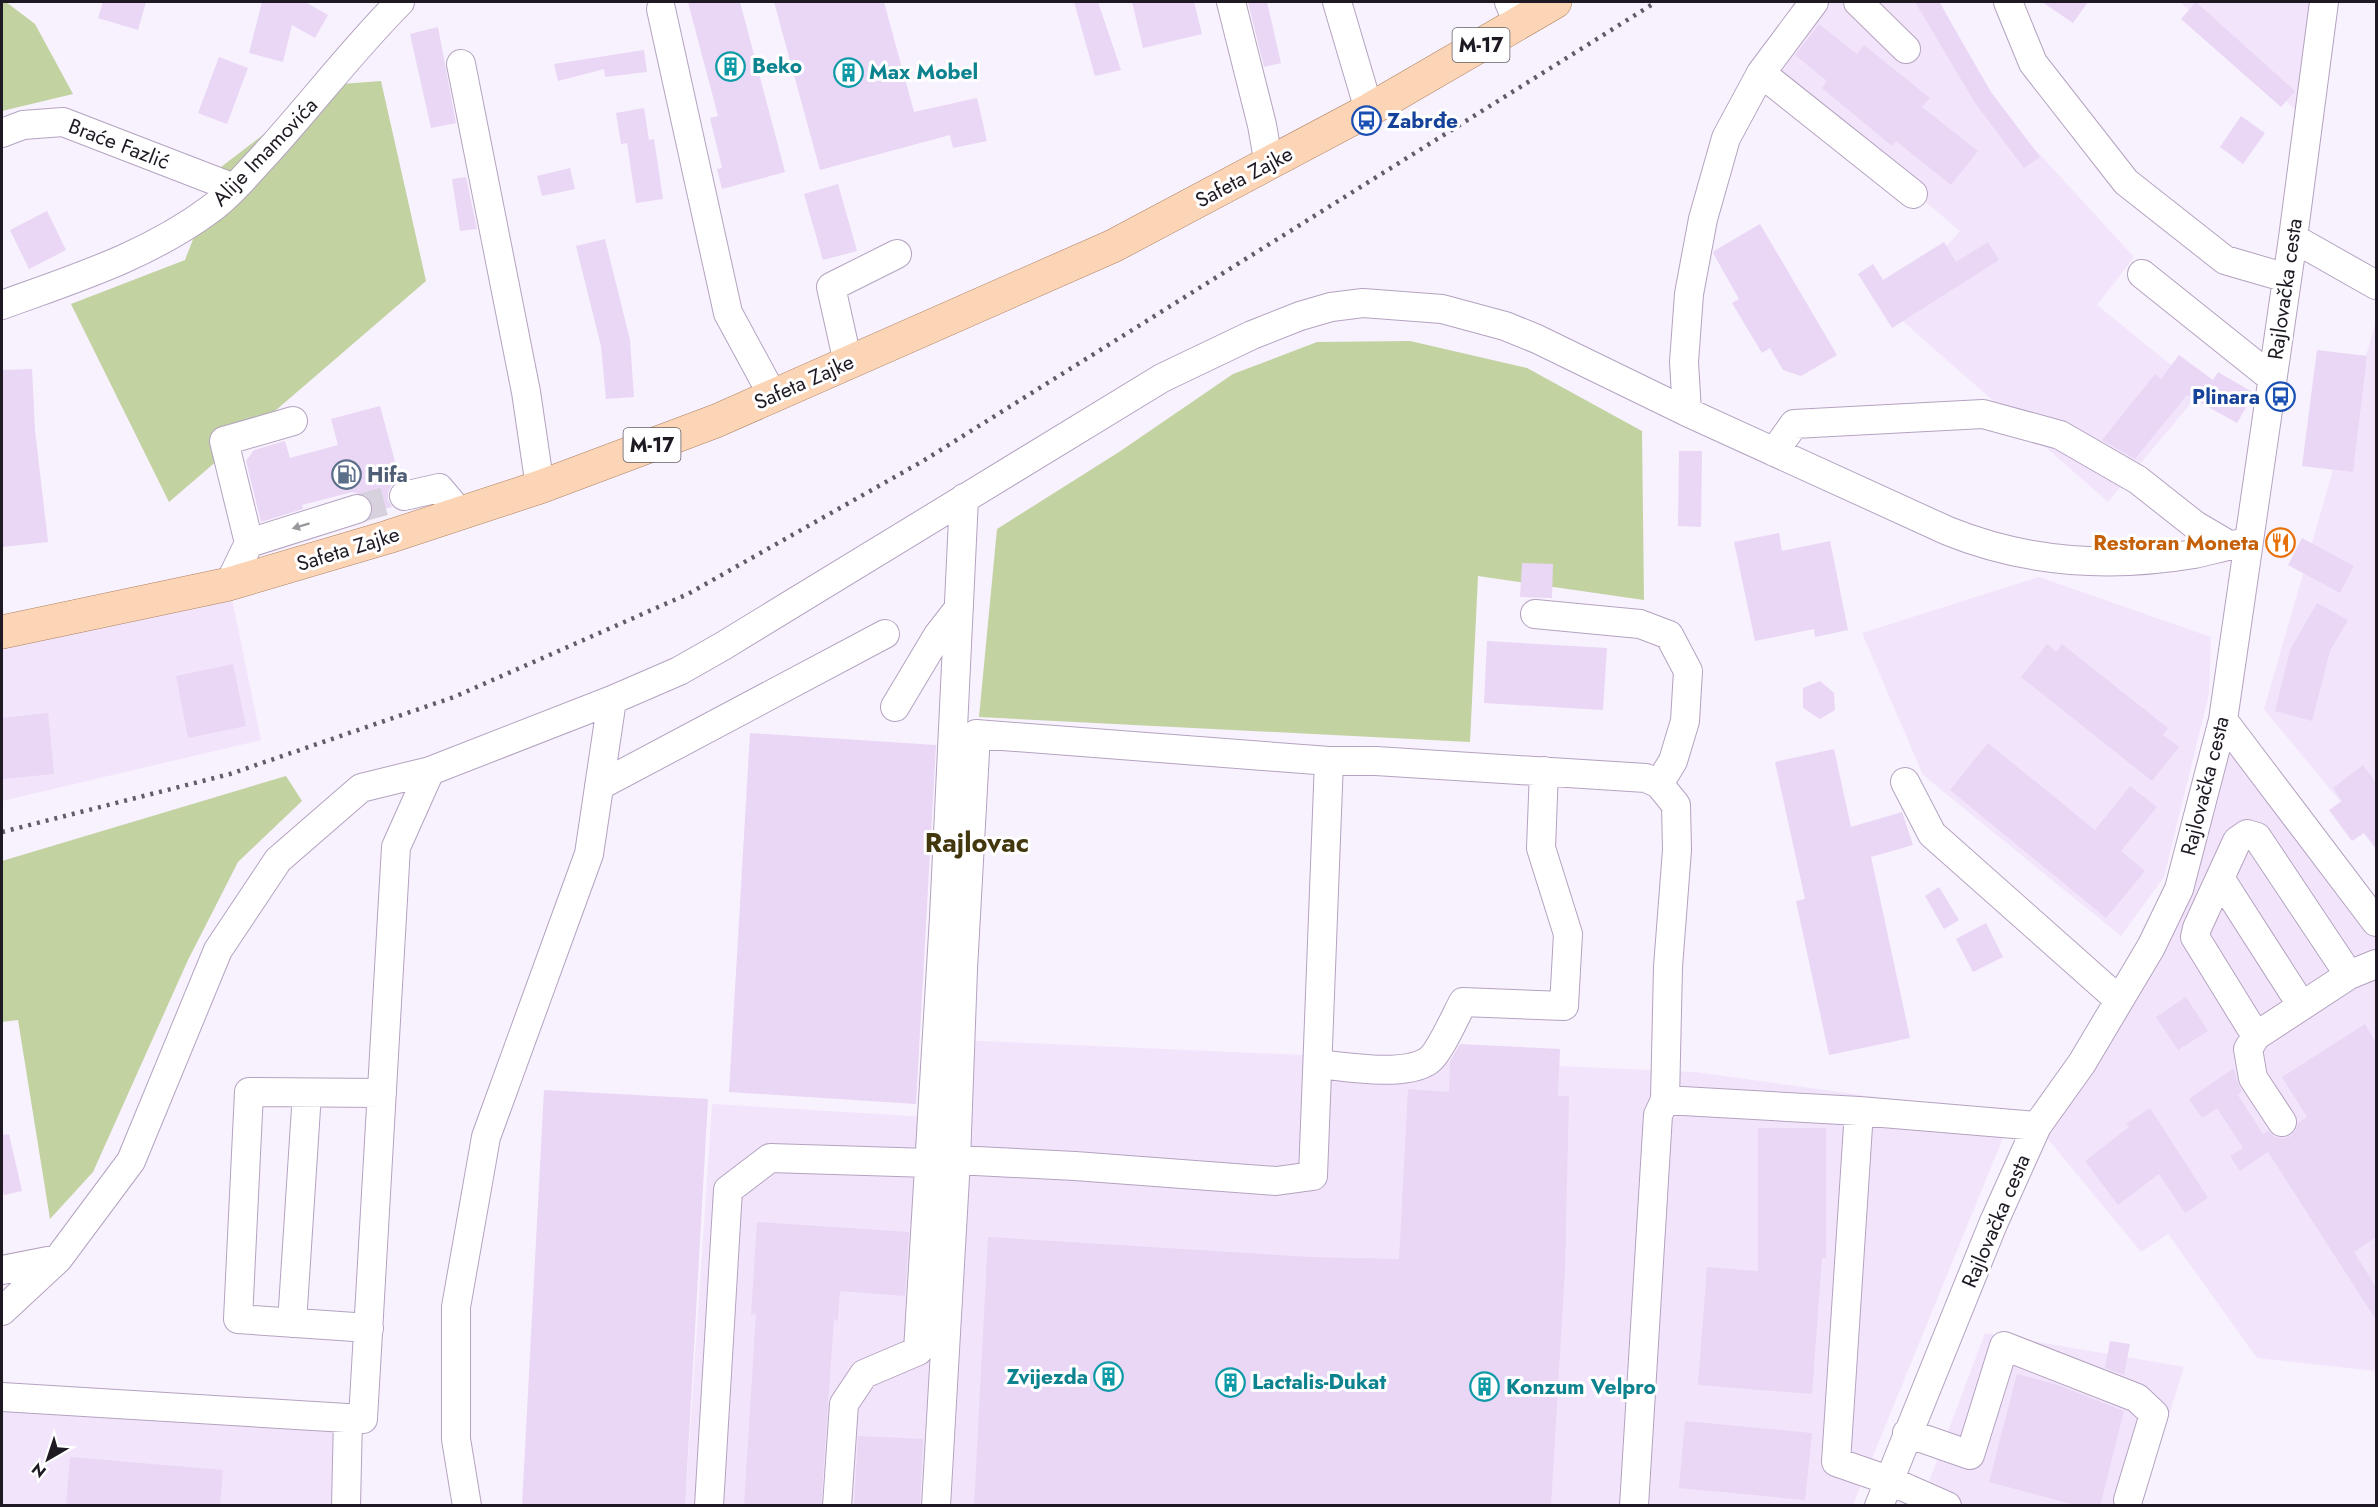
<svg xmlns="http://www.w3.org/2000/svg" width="2378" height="1507" viewBox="0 0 2378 1507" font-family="Jost,sans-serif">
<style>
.built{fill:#f2e5fb}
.green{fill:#c2d2a1}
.building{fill:#e9d7f5}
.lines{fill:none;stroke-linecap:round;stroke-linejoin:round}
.minor-tunnel{stroke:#d7d1dd;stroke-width:28;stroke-dasharray:28 14;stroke-linecap:butt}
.minor-casing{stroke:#b4a3c0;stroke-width:30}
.major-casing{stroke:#ad8162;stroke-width:34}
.minor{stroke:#fff;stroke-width:28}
.major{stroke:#fbd5b5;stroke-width:33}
.rail{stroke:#625c68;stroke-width:4.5;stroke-dasharray:3 6;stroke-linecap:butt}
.oneway{fill:#9a989c}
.labels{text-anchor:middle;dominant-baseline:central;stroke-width:6;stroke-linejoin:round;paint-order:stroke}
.shield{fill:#fff;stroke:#625e66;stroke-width:1.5}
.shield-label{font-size:20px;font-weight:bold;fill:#1f1924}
.culture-label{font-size:21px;font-weight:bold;fill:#0d838f;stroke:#fff;text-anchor:start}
.transit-label{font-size:21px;font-weight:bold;fill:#164399;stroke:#fff;text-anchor:start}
.street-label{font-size:21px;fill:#1f1924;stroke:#fff}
.service-label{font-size:21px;font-weight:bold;fill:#4e5e75;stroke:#fff;text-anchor:start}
.food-label{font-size:21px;font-weight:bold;fill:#c56008;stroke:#fff;text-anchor:end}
.district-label{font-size:27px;font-weight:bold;fill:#43370d;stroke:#fff}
</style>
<rect width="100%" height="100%" fill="#f8f1fe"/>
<!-- built -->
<path class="built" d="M1812,2H1940L1999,110L2134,257L2097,305L2202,390L2108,502L1890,310L1960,231L1761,63Z
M2180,2H2328L2312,125Z
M2376,321V845L2264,709Z
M2039,577L2211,637L2209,694L2164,877L2121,936L1923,775L1862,633Z
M229,584L261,740L2,801V628Z
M2223,720L2376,922V1371L2257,1358L2168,1234L2141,1252L2038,1127L2151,947Z
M958,1040L1695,1072L2012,1116L1853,1505L685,1506L712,1104L945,1118Z
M1985,1333L2184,1367L2141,1505L1920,1506Z
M2,1410L363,1419L358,1505L2,1506Z"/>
<!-- green -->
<path class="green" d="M2,2H6L35,24L73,94L2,111Z
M381,81L426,281L169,502L71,304L185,260L221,167L328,85Z
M1410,341L1527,368L1642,431L1644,600L1478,576L1470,742L979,717L997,529L1119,452L1233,374L1317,342Z
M286,776L302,801L238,862L188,960L93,1172L50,1219L18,1020L2,1022V861Z"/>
<!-- building -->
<path class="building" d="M103,2H146L138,30L98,18Z
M262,2H305L328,15L315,38L292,25L283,62L249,53Z
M688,2H740L785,172L722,189L717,169L722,168L710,118L718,116Z
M774,2H884L914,112L977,98L987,141L953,148L950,135L820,170Z
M1074,2H1098L1121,70L1095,76Z
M1132,2H1194L1202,34L1143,48Z
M1248,2H1267L1281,63L1264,67Z
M1915,2H1939L1991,92L2040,157L2024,168L1975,103Z
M2042,2H2088L2073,23Z
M2196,2L2295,91L2281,107L2181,19Z
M1819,24L1857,54L1864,45L1930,98L1922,107L1978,151L1951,185L1896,141L1892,146L1822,88L1827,81L1795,55Z
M438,27L456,123L431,128L410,34Z
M644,50L647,72L605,77L604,69L558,81L554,64Z
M219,57L248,68L227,124L198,113Z
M644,108L649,140L654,139L663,199L636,203L627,143L621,144L616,113Z
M2241,116L2265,133L2243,164L2220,147Z
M570,168L575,189L542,196L537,176Z
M466,177L477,229L460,231L452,179Z
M838,184L857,251L823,260L804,194Z
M47,211L66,250L29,269L10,230Z
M1760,224L1837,355L1801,376L1783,370L1770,348L1762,353L1732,303L1739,299L1713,253L1714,251Z
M605,239L630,340L634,397L606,399L601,346L576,246Z
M1944,242L1956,262L1988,242L1999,260L1892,328L1858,274L1873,264L1883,280Z
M2317,350L2367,356L2353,472L2302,466Z
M2179,355L2213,380L2218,372L2254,393L2237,423L2187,395L2135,459L2102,440L2155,374L2161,379Z
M32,369L35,430L48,542L2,547V370Z
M380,406L400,480L392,484L388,492V500L392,507L373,512V505L369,497L352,492L302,505L303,509L261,522L246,461L254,450L285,441L290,458L338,445L331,419Z
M1679,451H1702L1701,527L1678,526Z
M1779,533L1782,551L1830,541L1848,630L1815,637L1814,629L1755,641L1734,542Z
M2302,538L2354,566L2340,593L2288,565Z
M1522,563L1553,564L1552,598L1520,597Z
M2317,603L2348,620L2330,651L2312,721L2275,711L2290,650Z
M1487,641L1607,648L1603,710L1484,703Z
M2047,644L2056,652L2062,644L2168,728L2163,735L2179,747L2152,781L2021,677Z
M233,664L246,726L188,738L176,676Z
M1820,681L1834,693L1835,710L1820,719L1803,708V688Z
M48,713L54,774L2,779V718Z
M750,733L936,745L916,1104L729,1092Z
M1988,743L2095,830L2130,786L2157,807L2121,851L2145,871L2106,918L1950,790Z
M1834,749L1851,827L1902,812L1913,845L1871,857L1910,1038L1829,1055L1796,901L1805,899L1775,762Z
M2363,765L2376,783V849L2364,833L2352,841L2329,810L2342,801L2333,788Z
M1939,887L1959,920L1944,929L1925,896Z
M1986,923L2003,957L1973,972L1956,939Z
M2186,997L2208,1031L2178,1050L2156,1017Z
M2365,1024L2376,1043V1237L2354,1252L2376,1287V1320L2268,1152L2240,1171L2230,1156L2243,1148L2217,1108L2202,1118L2189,1099L2234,1068L2237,1081L2242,1091L2238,1095L2263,1134L2268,1131L2275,1137L2284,1138L2291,1136L2296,1130L2298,1123L2307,1117L2282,1077Z
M1460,1044L1560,1049L1558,1096H1569L1565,1269L1551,1506H974L988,1237L1312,1257L1399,1259L1408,1089L1449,1092L1450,1061Z
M544,1090L708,1099L685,1506H522Z
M2150,1108L2208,1198L2185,1213L2159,1174L2118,1205L2085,1161L2129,1127L2126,1124Z
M1758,1128H1826V1258H1822L1812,1394L1698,1385L1707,1267L1758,1271Z
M9,1134L22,1191L4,1195L2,1184V1135Z
M757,1222L909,1232L905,1296L840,1291L838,1321L834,1319L821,1506H744L756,1314L751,1315Z
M2110,1341L2130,1344L2124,1375L2105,1368Z
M2017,1374L2058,1385L2124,1411L2100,1506H2079L1989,1482Z
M1685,1421L1812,1433L1805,1500L1679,1488Z
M858,1436L923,1439L920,1506H854Z
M70,1457L223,1470L220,1506H66Z"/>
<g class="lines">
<!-- minor-tunnel -->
<path class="minor-tunnel" d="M357,509L404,496"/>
<defs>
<path id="minor" d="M1231,2L1262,125L1269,165
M1337,2L1369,110
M1509,2L1518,23
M1858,2L1906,49
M2008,2L2033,63L2126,182L2225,260L2287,278
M661,9L728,313L773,396
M461,64L526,392L540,487
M1761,73L1913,194
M2,133L23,125L63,122L234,188
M2293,238L2376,285
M2142,274L2272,378
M2,305C76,278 148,256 212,208C232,193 247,174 264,156C310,106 352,50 400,2
M848,363L831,287L897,254
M1687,412L1684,362L1689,294L1703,219L1726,138L1761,73L1814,2
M1774,452L1794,424L1983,414L2060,435L2138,480L2195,525L2229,545
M404,496L439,488L460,513
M249,543L224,441L293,421
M229,584L249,543L357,509
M1535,614L1640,624L1669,635L1688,671L1685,721L1673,761L1659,784
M895,707L938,635L959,608
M2223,720L2376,922
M1905,782L1932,834L2119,1000
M599,786L885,634
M2220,878L2302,1006
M2256,1036L2195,937L2197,928L2237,841L2247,834L2257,837L2349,975
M1318,1064C1346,1067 1404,1077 1428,1061C1439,1054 1456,1015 1463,1002L1564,1006L1568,934L1541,848L1544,771
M1665,1100L1859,1111L2037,1126
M1859,1111L1836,1462L1888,1480L1947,1506
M2282,1122L2253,1078L2248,1049L2256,1036L2349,975L2376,964
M956,1160L1075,1166L1276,1181L1313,1176L1329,761
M2,1270L58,1259
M2,1311L58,1259L131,1161L218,950L278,860L361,788L430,771L612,700L679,671L723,646L1162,378L1252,335L1300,316L1331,307L1363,303L1442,309L1505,326L1537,339L1687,412L1948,531C2027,563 2111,568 2194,554C2212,550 2230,545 2248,542
M292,1323L307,1093
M369,1328L238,1319L249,1092L382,1093
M2,1397L363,1419L396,847L430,771
M1907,1433L1970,1455L2004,1346L2137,1398L2154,1414L2128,1500
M346,1506L348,1418
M467,1506L456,1439V1307L486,1137L589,854L612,700
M709,1506L728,1190L770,1158L929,1163
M837,1506L844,1404L864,1374L918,1351L944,917L964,498
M936,1506L956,1160L963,969L976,734L1329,761H1376L1646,778L1659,784L1676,805L1677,850L1668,967L1665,1100L1658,1115L1634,1506
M1879,1506L1993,1224L2037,1126L2082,1063L2151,947L2179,889L2223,720L2293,238L2324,2"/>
<path id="major" d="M2,632L229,584L388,537L540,487L716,421L1113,246L1369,110L1555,2"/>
</defs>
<!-- minor casing -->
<use href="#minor" class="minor-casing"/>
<!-- major casing -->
<use href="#major" class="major-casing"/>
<!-- minor -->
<use href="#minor" class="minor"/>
<!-- major -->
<use href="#major" class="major"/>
<!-- rail -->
<path class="rail" d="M2,832L230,774L454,697L688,594L923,461L1656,2"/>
</g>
<!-- one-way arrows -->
<defs><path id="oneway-solid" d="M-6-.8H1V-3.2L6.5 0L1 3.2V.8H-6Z" transform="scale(1.5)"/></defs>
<use class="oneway" href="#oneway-solid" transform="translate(301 526) rotate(163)"/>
<!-- icons -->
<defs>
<symbol id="building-ring" viewBox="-11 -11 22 22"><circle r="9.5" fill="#fff" stroke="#0f9aa8" stroke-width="1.5"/><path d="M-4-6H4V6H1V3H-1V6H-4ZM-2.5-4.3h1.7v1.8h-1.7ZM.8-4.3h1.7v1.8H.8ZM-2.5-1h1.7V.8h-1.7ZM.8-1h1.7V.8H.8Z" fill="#0f9aa8"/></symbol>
<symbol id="bus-ring" viewBox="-11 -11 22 22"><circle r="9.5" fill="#fff" stroke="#1a4fb4" stroke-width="1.5"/><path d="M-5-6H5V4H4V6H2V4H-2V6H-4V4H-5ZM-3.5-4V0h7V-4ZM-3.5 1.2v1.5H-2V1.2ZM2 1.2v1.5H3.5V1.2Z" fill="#1a4fb4"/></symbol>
<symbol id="fuel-ring" viewBox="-11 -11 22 22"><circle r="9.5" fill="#fff" stroke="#5c6f8a" stroke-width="1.5"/><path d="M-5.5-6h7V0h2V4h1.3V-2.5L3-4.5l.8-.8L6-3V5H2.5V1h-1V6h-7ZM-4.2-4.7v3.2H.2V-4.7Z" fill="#5c6f8a"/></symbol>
<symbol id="restaurant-ring" viewBox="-11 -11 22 22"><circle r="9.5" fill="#fff" stroke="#e8710a" stroke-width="1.5"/><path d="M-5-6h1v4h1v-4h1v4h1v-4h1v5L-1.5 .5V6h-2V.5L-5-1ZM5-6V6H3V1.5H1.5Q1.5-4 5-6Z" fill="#e8710a"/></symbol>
</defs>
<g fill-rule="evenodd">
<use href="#building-ring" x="714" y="50" width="33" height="33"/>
<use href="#building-ring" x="832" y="56" width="33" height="33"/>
<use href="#bus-ring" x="1350" y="104" width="33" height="33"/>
<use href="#bus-ring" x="2264" y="380" width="33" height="33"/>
<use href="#fuel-ring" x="330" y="458" width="33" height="33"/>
<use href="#restaurant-ring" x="2264" y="526" width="33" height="33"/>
<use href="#building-ring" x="1092" y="1360" width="33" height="33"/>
<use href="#building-ring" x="1214" y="1366" width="33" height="33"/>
<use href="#building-ring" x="1468" y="1370" width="33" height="33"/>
</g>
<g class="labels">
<!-- shield labels -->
<g class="shield">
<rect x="1452.5" y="28" width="57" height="34" rx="4.5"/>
<rect x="623.5" y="428" width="57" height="34" rx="4.5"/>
</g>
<g class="shield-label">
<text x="1481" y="45">M-17</text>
<text x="652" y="445">M-17</text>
</g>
<!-- culture labels -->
<g class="culture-label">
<text x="752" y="66">Beko</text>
<text x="869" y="72">Max Mobel</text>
<text x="1088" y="1377" text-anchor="end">Zvijezda</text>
<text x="1252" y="1382">Lactalis-Dukat</text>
<text x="1506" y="1387">Konzum Velpro</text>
</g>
<!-- transit labels -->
<g class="transit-label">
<text x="1387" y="121">Zabrđe</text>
<text x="2260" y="397" text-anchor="end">Plinara</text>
</g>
<!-- street labels -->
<g class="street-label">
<text transform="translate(119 144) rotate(21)">Braće Fazlić</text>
<text transform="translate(265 152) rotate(-46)">Alije Imamovića</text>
<text transform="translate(1244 177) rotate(-28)">Safeta Zajke</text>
<text transform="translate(2285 289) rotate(-82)">Rajlovačka cesta</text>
<text transform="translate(804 382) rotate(-24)">Safeta Zajke</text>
<text transform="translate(348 549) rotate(-17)">Safeta Zajke</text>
<text transform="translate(2205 786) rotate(-76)">Rajlovačka cesta</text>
<text transform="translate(1996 1221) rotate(-67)">Rajlovačka cesta</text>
</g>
<!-- service labels -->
<g class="service-label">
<text x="367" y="475">Hifa</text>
</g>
<!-- food labels -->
<g class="food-label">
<text x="2259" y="543">Restoran Moneta</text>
</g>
<!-- district labels -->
<g class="district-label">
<text x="977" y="842">Rajlovac</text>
</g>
</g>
<!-- border -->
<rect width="2378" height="1507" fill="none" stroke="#1f1924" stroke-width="6"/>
<!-- north arrow -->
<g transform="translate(48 1459) rotate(219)" stroke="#ffffff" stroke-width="4.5" paint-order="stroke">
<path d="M0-4.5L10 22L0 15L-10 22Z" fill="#1f1924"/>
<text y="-9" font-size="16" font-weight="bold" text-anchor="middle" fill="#1f1924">N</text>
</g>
</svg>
